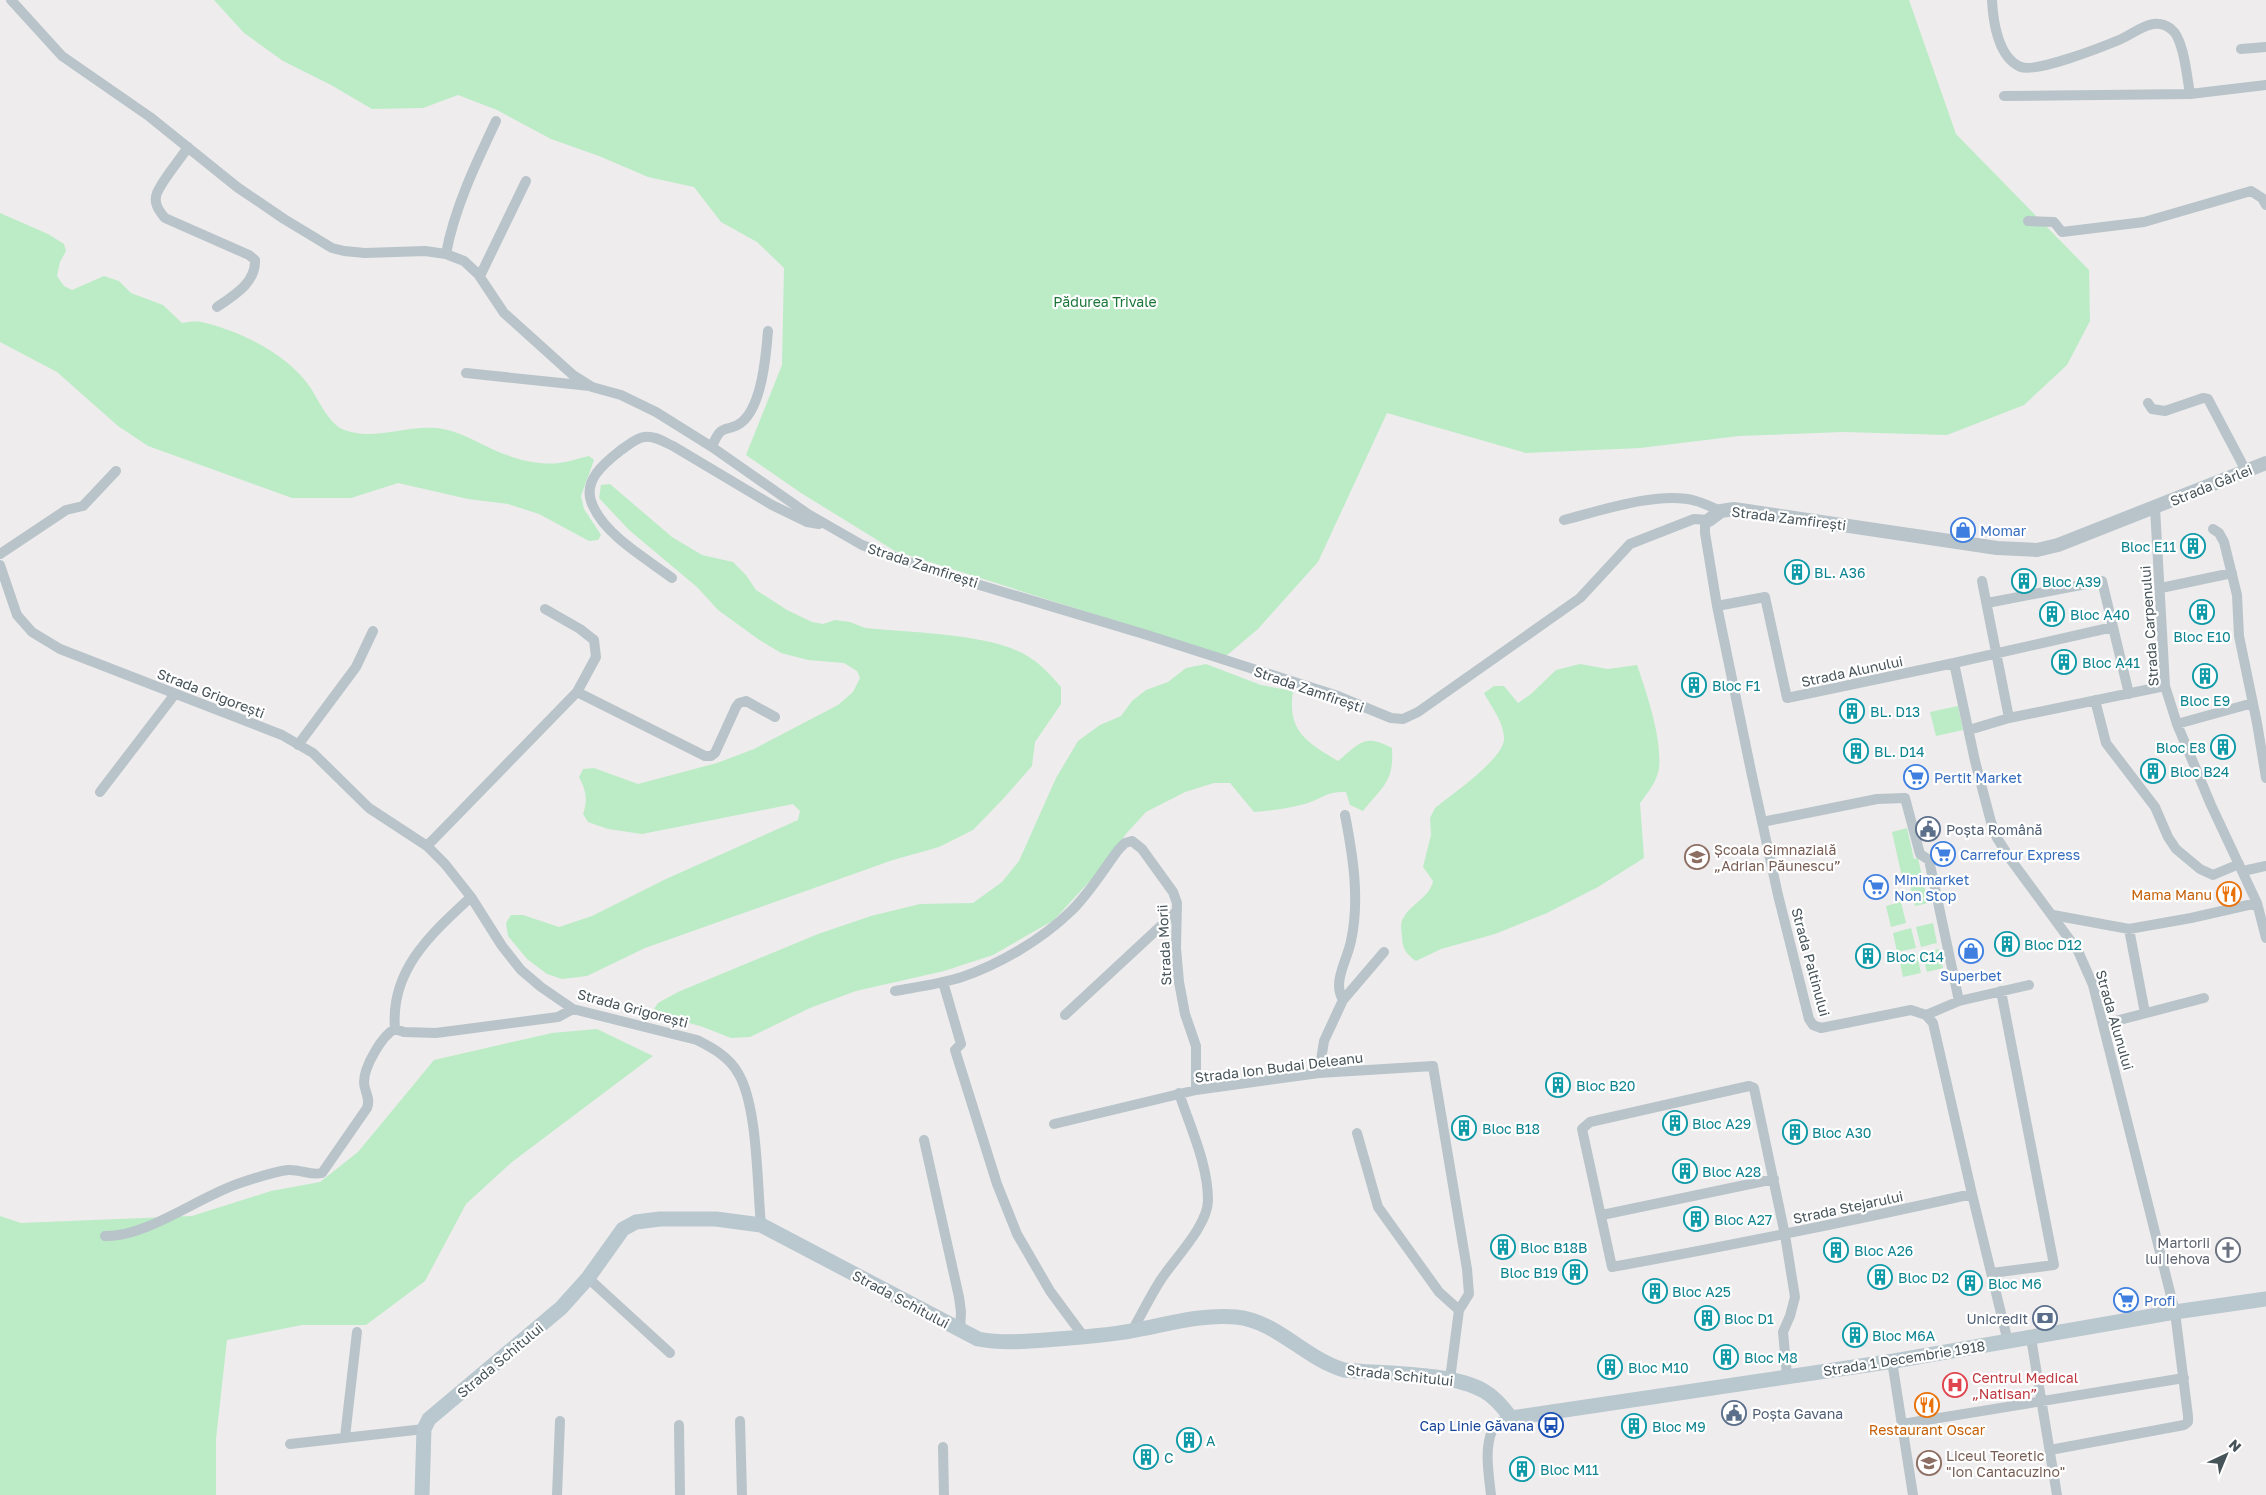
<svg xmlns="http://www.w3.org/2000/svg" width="2266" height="1495" viewBox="0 0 2266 1495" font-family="'Golos Text',sans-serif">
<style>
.green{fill:#bbecc6}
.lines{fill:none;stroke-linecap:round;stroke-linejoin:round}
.minor{stroke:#b8c4c9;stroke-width:10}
.tertiary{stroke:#b8c4c9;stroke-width:14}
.secondary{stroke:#b9c7ce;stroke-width:15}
.labels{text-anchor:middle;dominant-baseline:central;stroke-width:4.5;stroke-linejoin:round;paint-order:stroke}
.park-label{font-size:14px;fill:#1a7638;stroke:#fff}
.street-label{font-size:14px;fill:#465359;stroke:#fff}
.shop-label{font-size:14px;fill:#366cbe;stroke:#fff;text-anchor:start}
.culture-label{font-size:14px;fill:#0d838f;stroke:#fff;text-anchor:start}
.service-label{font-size:14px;fill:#4e5e75;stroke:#fff;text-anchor:start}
.education-label{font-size:14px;fill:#785e54;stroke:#fff;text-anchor:start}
.food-label{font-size:14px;fill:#c56008;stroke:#fff;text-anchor:end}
.worship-label{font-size:14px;fill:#5b616d;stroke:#fff;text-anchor:end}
.health-label{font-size:14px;fill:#be3a42;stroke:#fff;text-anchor:start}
.transit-label{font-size:14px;fill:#164399;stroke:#fff;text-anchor:end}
</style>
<rect width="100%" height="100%" fill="#efeced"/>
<!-- green -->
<path class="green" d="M214,0H1909L1956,134L2089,270L2090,321L2067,365L2024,405L1947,435L1843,432L1739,436L1640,448L1526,453L1387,413L1318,562L1258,629L1226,656L895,551L801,493L746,455L782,365L784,268L757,242L721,222L694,187L648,177L599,156L551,139L497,110L458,95L423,108L372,109L331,85L283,61L244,33Z
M0,213L48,234L64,244L66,251L60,262L57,276L64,286L72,290L104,276L119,281L131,293L163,305L182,323C188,322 195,321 201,322C238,330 288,354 310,387C318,399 328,422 342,429C371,442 405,425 436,428C461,430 483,447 507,455C522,461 543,465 559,463C569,462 579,458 589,456L594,460L581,496L584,509L601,535L598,540L589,541L539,514L508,504L468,499L398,483L351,498H292L148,446L118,426L57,372L0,342Z
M610,484L672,537L702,555L733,562L746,575L756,590L787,610L812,622L823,624L835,620L850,622L865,628C911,633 985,633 1024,654C1039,662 1050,674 1061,687V704L1035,742L1032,766L1004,798L973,830L939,847L893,860L645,948L587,976L562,979L547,974L527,959L508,936L506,923L511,915H523L559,927L592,916L666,879L798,820L800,811L793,804L642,834L608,829L588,822L583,814C588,800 586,790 579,777L583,769L594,768L638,784L717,763L754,749L838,705L853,692L860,678L857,671L844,663L808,660L781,653L758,639L718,610L697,587L629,530L599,498L601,485Z
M1206,664L1261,685L1293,691C1287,732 1307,742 1338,761C1360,743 1364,733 1392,748C1394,782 1383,786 1363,811L1350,805L1346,792C1328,791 1324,797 1308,803C1291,808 1272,811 1254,812L1230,783H1214L1185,792L1146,812L1126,834L1097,873L1054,920L993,955L944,971L856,991L810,1008L750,1037L731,1038L703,1027L659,1014L654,1009L658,1003L678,992L818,934L871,916L920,904L973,903L1002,882L1019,861L1056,778L1078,741L1100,725L1121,716L1132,701L1146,690L1168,682L1186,668Z
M1580,664L1608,669L1637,665C1647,694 1662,738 1659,768C1657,782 1648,792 1640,803L1644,858L1598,887L1547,913L1495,934L1441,949L1416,961C1406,954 1402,948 1402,936C1401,930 1400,921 1404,917C1412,903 1430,897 1433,881L1423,867L1431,835L1430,818L1435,808C1451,795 1502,760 1504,740C1505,724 1491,706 1484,693L1494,686H1504L1518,703L1531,694L1556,670Z
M1958,706L1963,730L1936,736L1930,712Z
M1907,828L1914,859L1918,858L1928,903L1915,906L1910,885L1904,886L1892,832Z
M1901,902L1906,923L1891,927L1886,906Z
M1933,923L1937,943L1921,947L1916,927Z
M1911,928L1916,948L1897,952L1893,933Z
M1939,949L1943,968L1927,972L1922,953Z
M1917,954L1921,973L1903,977L1899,958Z
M597,1029L653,1056L512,1162L466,1204L425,1281L366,1325H302L227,1340L216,1439V1495H0V1216L21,1223L192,1216L271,1191L320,1182L358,1152L434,1060L552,1033Z"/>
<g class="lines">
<!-- minor -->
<path class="minor" d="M11,0L62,56L150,117L237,187L284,219L332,248L344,251L365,253L425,251L446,254L464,261L478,274L504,313L573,375L592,387L621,395L656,412L712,447L808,514L862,545L933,571L1147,635L1335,695L1391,718L1403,719L1418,712L1580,598L1630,544L1694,519L1709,520L1705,526V533L1717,606L1751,771L1778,895L1809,1019L1813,1025L1821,1028L1911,1010L1926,1015L1933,1023L1972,1194L2008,1342
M1992,0C1993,21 1998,58 2021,67C2036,73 2102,47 2119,40C2136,33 2153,15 2171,29C2184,38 2187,78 2190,94L2266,85
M2241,49L2266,47
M2004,96L2190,94
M188,147C179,161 163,179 157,193C153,203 159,211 165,218L249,255L255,260C256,283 233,296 217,307
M2028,221L2054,222L2062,232L2144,222L2251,191L2262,198L2266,205
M446,254C454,209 476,163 496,121
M480,276L526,181
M466,373L590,386
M2148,403L2152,409L2165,411L2203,398L2208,399L2246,471
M712,447C722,420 728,434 742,422C762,405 766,356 768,331
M2155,508L2165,686L2177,724L2211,805L2257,903L2266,938
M1564,520C1599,511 1661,490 1696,501C1704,503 1713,508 1721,511
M2213,529L2219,533L2224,542L2237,595L2239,636L2257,723L2266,778
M0,554L66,510L83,506L116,471
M0,565L17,615L32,632L60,649L282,735L313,753L369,808L427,846L445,864L471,897L502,946L521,970L541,987L573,1009L697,1040C713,1048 729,1057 738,1073C758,1106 757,1185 761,1225
M672,578C647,559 606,536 593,506C581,482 603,464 621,450C627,446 636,438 644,437C654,435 664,442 673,446L772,505L807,522L819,524
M1982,581L2009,718
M2161,588L2232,573
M1987,603L2102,581L2129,694
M1717,606L1765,597L1787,698L1954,663L2113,627
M1954,663L1975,761L1991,822L1997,838L2011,860L2078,951L2093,985L2175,1312L2188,1416V1422L2184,1425L2050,1450
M577,692L705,756H711L715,753L736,707L739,703L746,701L775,717
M2095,700L2106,743L2155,807L2168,837L2176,849L2200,869L2213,875L2239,864
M2177,724L2253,703
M1969,730L2009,718L2165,686
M298,745L356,667L373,631
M100,792L175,694
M1762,822L1877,799L1905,798L1920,854L1929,860L1959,1001
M427,846L577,692L596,657L594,640L580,629L545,609
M2243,871L2266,866
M2053,915L2129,929L2191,918L2257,903
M2129,929L2145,1013
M943,982L961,1044L955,1050L997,1184L1017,1234L1050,1291L1084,1337
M895,991C917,987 940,984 962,977C1000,964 1041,940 1070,912C1089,894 1103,870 1119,849L1125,843L1132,841L1142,849L1173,892L1177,903L1176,948L1179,982L1185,1014L1196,1046V1090
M1343,1000C1332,982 1347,961 1351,941C1360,900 1353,856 1345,815
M1065,1015L1177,911
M1926,1015L1959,1001L2029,985
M2104,1024L2204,998
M395,1029C390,970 431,934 471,897
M1319,1073L1324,1041L1343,1000L1384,952
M1054,1124L1196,1090L1319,1073L1433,1066L1467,1269L1469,1294L1459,1310L1450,1379
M1357,1133L1378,1207L1439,1292L1459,1310
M924,1140L959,1297L961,1312L960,1330
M1602,1215L1774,1179
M105,1236C147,1237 198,1197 240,1183C255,1178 272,1172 288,1170C300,1169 311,1176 322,1173L367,1108C371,1097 364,1092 364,1082C364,1067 382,1035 395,1029L404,1032L436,1033L558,1017L573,1009
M1992,1273L2054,1265L2001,991
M588,1278L670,1353
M1132,1331C1141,1315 1150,1297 1160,1281C1174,1259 1208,1226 1208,1200C1208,1164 1190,1127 1179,1093
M2031,1338L2057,1495
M1892,1361L1913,1495
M1787,1375L1783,1332L1790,1316L1795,1297L1785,1235L1754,1088L1749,1086L1590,1122L1582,1129L1612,1267C1732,1245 1852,1221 1972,1194
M740,1421L742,1495
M1902,1424L2184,1378
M679,1425L680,1495
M345,1437L357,1332
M290,1444L424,1429
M943,1447L944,1495
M557,1495L560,1421
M1491,1495C1489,1476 1484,1449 1492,1431C1495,1423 1504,1420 1511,1418"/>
<!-- tertiary -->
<path class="tertiary" d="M1709,520L1721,511L1734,509L1997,548L2037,550L2058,545L2266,463"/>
<!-- secondary -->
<path class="secondary" d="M422,1495L424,1429L429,1419L561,1308L588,1278L623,1229L636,1222L660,1219H716L761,1225L978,1339C1005,1344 1031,1341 1058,1339C1086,1337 1114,1335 1141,1329C1172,1323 1204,1314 1236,1317C1277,1321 1304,1358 1344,1370C1383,1374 1451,1372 1484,1391C1495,1397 1503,1407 1511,1418L1894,1361L2175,1312L2266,1299"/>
</g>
<!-- icons -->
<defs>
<symbol id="shop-ring" viewBox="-11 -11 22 22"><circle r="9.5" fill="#fff" stroke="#3f7fe0" stroke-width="1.5"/><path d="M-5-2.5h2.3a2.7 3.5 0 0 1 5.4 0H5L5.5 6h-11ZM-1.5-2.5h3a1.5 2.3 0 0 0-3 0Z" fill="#3f7fe0"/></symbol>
<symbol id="building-ring" viewBox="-11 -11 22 22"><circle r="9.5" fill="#fff" stroke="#0f9aa8" stroke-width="1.5"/><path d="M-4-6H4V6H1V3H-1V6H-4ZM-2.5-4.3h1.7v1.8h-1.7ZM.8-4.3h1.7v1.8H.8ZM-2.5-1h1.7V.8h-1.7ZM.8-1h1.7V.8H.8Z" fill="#0f9aa8"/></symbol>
<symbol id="supermarket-ring" viewBox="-11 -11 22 22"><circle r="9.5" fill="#fff" stroke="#3f7fe0" stroke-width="1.5"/><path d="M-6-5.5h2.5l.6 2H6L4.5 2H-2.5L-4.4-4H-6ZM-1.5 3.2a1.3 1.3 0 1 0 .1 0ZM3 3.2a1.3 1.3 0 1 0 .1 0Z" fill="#3f7fe0"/></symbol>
<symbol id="civic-ring" viewBox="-11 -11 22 22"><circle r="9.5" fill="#fff" stroke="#5c6f8a" stroke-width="1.5"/><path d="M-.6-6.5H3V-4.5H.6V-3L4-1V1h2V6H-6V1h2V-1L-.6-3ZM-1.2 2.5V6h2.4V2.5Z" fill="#5c6f8a"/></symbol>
<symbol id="school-ring" viewBox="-11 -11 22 22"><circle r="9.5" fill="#fff" stroke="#8d6e63" stroke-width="1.5"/><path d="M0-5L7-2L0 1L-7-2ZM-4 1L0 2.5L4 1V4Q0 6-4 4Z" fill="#8d6e63"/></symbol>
<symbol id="restaurant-ring" viewBox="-11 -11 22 22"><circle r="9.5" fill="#fff" stroke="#e8710a" stroke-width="1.5"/><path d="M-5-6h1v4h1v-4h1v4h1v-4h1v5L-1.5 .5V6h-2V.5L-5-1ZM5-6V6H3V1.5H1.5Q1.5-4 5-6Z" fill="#e8710a"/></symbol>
<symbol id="church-ring" viewBox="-11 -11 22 22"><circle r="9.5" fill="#fff" stroke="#6b7280" stroke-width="1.5"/><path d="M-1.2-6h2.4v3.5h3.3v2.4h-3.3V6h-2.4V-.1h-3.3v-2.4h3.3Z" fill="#6b7280"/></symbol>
<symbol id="bank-ring" viewBox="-11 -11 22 22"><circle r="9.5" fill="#fff" stroke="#5c6f8a" stroke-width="1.5"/><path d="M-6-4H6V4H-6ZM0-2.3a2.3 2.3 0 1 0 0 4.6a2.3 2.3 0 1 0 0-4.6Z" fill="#5c6f8a"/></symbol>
<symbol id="hospital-ring" viewBox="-11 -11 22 22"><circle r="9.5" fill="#fff" stroke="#e0444e" stroke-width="1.5"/><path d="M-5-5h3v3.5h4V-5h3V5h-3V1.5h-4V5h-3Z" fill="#e0444e"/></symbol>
<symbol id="bus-ring" viewBox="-11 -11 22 22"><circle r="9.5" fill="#fff" stroke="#1a4fb4" stroke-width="1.5"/><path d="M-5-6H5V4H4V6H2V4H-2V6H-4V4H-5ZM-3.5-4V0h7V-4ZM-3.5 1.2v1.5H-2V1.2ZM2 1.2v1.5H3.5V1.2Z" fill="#1a4fb4"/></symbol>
</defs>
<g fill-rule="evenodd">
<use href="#shop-ring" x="1949" y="516" width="28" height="28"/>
<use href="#building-ring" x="2179" y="532" width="28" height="28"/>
<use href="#building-ring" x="1783" y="558" width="28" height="28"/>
<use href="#building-ring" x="2010" y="567" width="28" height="28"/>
<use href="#building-ring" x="2188" y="598" width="28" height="28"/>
<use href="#building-ring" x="2038" y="600" width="28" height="28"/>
<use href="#building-ring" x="2050" y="648" width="28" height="28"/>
<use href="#building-ring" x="2191" y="662" width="28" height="28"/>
<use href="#building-ring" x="1680" y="671" width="28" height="28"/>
<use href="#building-ring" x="1838" y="697" width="28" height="28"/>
<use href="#building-ring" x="2209" y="733" width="28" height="28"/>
<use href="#building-ring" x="1842" y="737" width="28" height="28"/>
<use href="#building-ring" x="2139" y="757" width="28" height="28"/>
<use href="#supermarket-ring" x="1902" y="763" width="28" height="28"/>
<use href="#civic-ring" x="1914" y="815" width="28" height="28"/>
<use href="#supermarket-ring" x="1929" y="840" width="28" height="28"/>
<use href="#school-ring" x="1683" y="843" width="28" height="28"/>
<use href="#supermarket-ring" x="1862" y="873" width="28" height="28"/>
<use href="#restaurant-ring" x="2215" y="880" width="28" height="28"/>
<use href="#building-ring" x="1993" y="930" width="28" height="28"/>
<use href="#shop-ring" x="1957" y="937" width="28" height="28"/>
<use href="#building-ring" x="1854" y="942" width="28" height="28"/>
<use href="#building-ring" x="1544" y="1071" width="28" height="28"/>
<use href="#building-ring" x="1661" y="1109" width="28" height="28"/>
<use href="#building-ring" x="1450" y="1114" width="28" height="28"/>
<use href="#building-ring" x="1781" y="1118" width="28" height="28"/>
<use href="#building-ring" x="1671" y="1157" width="28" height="28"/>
<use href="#building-ring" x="1682" y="1205" width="28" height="28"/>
<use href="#building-ring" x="1489" y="1233" width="28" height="28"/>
<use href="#building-ring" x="1822" y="1236" width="28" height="28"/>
<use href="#church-ring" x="2214" y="1236" width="28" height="28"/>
<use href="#building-ring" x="1561" y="1258" width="28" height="28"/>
<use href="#building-ring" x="1866" y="1263" width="28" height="28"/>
<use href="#building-ring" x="1956" y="1269" width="28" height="28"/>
<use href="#building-ring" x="1641" y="1277" width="28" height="28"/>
<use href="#supermarket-ring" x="2112" y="1286" width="28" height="28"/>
<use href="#building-ring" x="1693" y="1304" width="28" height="28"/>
<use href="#bank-ring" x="2031" y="1304" width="28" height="28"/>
<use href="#building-ring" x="1841" y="1321" width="28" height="28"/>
<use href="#building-ring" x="1712" y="1343" width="28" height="28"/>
<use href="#building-ring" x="1596" y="1353" width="28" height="28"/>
<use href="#hospital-ring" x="1941" y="1371" width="28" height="28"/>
<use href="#restaurant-ring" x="1913" y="1391" width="28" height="28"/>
<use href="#civic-ring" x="1720" y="1399" width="28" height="28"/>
<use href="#bus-ring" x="1537" y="1411" width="28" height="28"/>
<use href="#building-ring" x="1620" y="1412" width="28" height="28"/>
<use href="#building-ring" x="1175" y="1426" width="28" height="28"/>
<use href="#building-ring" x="1132" y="1443" width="28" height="28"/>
<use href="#school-ring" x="1915" y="1449" width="28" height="28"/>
<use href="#building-ring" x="1508" y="1455" width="28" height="28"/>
</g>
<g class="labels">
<!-- park labels -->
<g class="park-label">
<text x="1105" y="301">Pădurea Trivale</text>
</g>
<!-- street labels -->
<g class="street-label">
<text transform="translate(2211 485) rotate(-22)">Strada Gârlei</text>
<text transform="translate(1789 518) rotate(7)">Strada Zamfirești</text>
<text transform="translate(923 565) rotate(18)">Strada Zamfirești</text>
<text transform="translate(2149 626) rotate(-94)">Strada Carpenului</text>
<text transform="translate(1852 671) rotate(-12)">Strada Alunului</text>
<text transform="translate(1309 689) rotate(19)">Strada Zamfirești</text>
<text transform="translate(211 693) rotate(21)">Strada Grigorești</text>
<text transform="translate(1164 945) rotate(-93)">Strada Morii</text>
<text transform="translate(1811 962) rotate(75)">Strada Paltinului</text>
<text transform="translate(633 1008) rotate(15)">Strada Grigorești</text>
<text transform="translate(2115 1020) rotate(74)">Strada Alunului</text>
<text transform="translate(1279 1067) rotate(-7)">Strada Ion Budai Deleanu</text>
<text transform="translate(1848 1207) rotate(-12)">Strada Stejarului</text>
<text transform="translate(901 1299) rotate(28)">Strada Schitului</text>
<text transform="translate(1904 1358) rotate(-9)">Strada 1 Decembrie 1918</text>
<text transform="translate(500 1360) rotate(-40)">Strada Schitului</text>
<text transform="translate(1400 1375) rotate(6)">Strada Schitului</text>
</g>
<!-- shop labels -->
<g class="shop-label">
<text x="1980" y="530">Momar</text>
<text x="1934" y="777">Pertit Market</text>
<text x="1960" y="854">Carrefour Express</text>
<text x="1894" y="879">Minimarket<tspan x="1894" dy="16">Non Stop</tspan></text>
<text x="1971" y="975" text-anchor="middle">Superbet</text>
<text x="2144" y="1300">Profi</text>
</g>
<!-- culture labels -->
<g class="culture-label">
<text x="2176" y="546" text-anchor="end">Bloc E11</text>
<text x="1814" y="572">BL. A36</text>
<text x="2042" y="581">Bloc A39</text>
<text x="2070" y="614">Bloc A40</text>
<text x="2202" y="636" text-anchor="middle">Bloc E10</text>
<text x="2082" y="662">Bloc A41</text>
<text x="1712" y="685">Bloc F1</text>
<text x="2205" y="700" text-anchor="middle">Bloc E9</text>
<text x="1870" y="711">BL. D13</text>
<text x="2206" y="747" text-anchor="end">Bloc E8</text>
<text x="1874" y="751">BL. D14</text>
<text x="2170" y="771">Bloc B24</text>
<text x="2024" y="944">Bloc D12</text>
<text x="1886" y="956">Bloc C14</text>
<text x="1576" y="1085">Bloc B20</text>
<text x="1692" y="1123">Bloc A29</text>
<text x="1482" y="1128">Bloc B18</text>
<text x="1812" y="1132">Bloc A30</text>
<text x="1702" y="1171">Bloc A28</text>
<text x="1714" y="1219">Bloc A27</text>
<text x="1520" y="1247">Bloc B18B</text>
<text x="1854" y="1250">Bloc A26</text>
<text x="1558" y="1272" text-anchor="end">Bloc B19</text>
<text x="1898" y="1277">Bloc D2</text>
<text x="1988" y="1283">Bloc M6</text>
<text x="1672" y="1291">Bloc A25</text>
<text x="1724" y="1318">Bloc D1</text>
<text x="1872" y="1335">Bloc M6A</text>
<text x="1744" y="1357">Bloc M8</text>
<text x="1628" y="1367">Bloc M10</text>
<text x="1652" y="1426">Bloc M9</text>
<text x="1206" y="1440">A</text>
<text x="1164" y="1457">C</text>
<text x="1540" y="1469">Bloc M11</text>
</g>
<!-- service labels -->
<g class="service-label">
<text x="1946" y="829">Poșta Română</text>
<text x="2028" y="1318" text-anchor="end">Unicredit</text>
<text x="1752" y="1413">Poșta Gavana</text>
</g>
<!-- education labels -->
<g class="education-label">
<text x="1714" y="849">Școala Gimnazială<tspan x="1714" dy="16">„Adrian Păunescu”</tspan></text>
<text x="1946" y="1455">Liceul Teoretic<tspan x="1946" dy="16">"Ion Cantacuzino"</tspan></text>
</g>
<!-- food labels -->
<g class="food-label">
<text x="2212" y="894">Mama Manu</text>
<text x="1927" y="1429" text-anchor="middle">Restaurant Oscar</text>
</g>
<!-- worship labels -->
<g class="worship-label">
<text x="2210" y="1242">Martorii<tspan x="2210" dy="16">lui Iehova</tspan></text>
</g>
<!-- health labels -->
<g class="health-label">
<text x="1972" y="1377">Centrul Medical<tspan x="1972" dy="16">„Natisan”</tspan></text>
</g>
<!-- transit labels -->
<g class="transit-label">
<text x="1534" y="1425">Cap Linie Găvana</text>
</g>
</g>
<!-- north arrow -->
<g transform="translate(2226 1455) rotate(44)" stroke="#ffffff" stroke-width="4" paint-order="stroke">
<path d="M0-4L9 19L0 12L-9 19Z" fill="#465359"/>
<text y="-8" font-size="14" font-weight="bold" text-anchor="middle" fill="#465359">N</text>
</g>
</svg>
